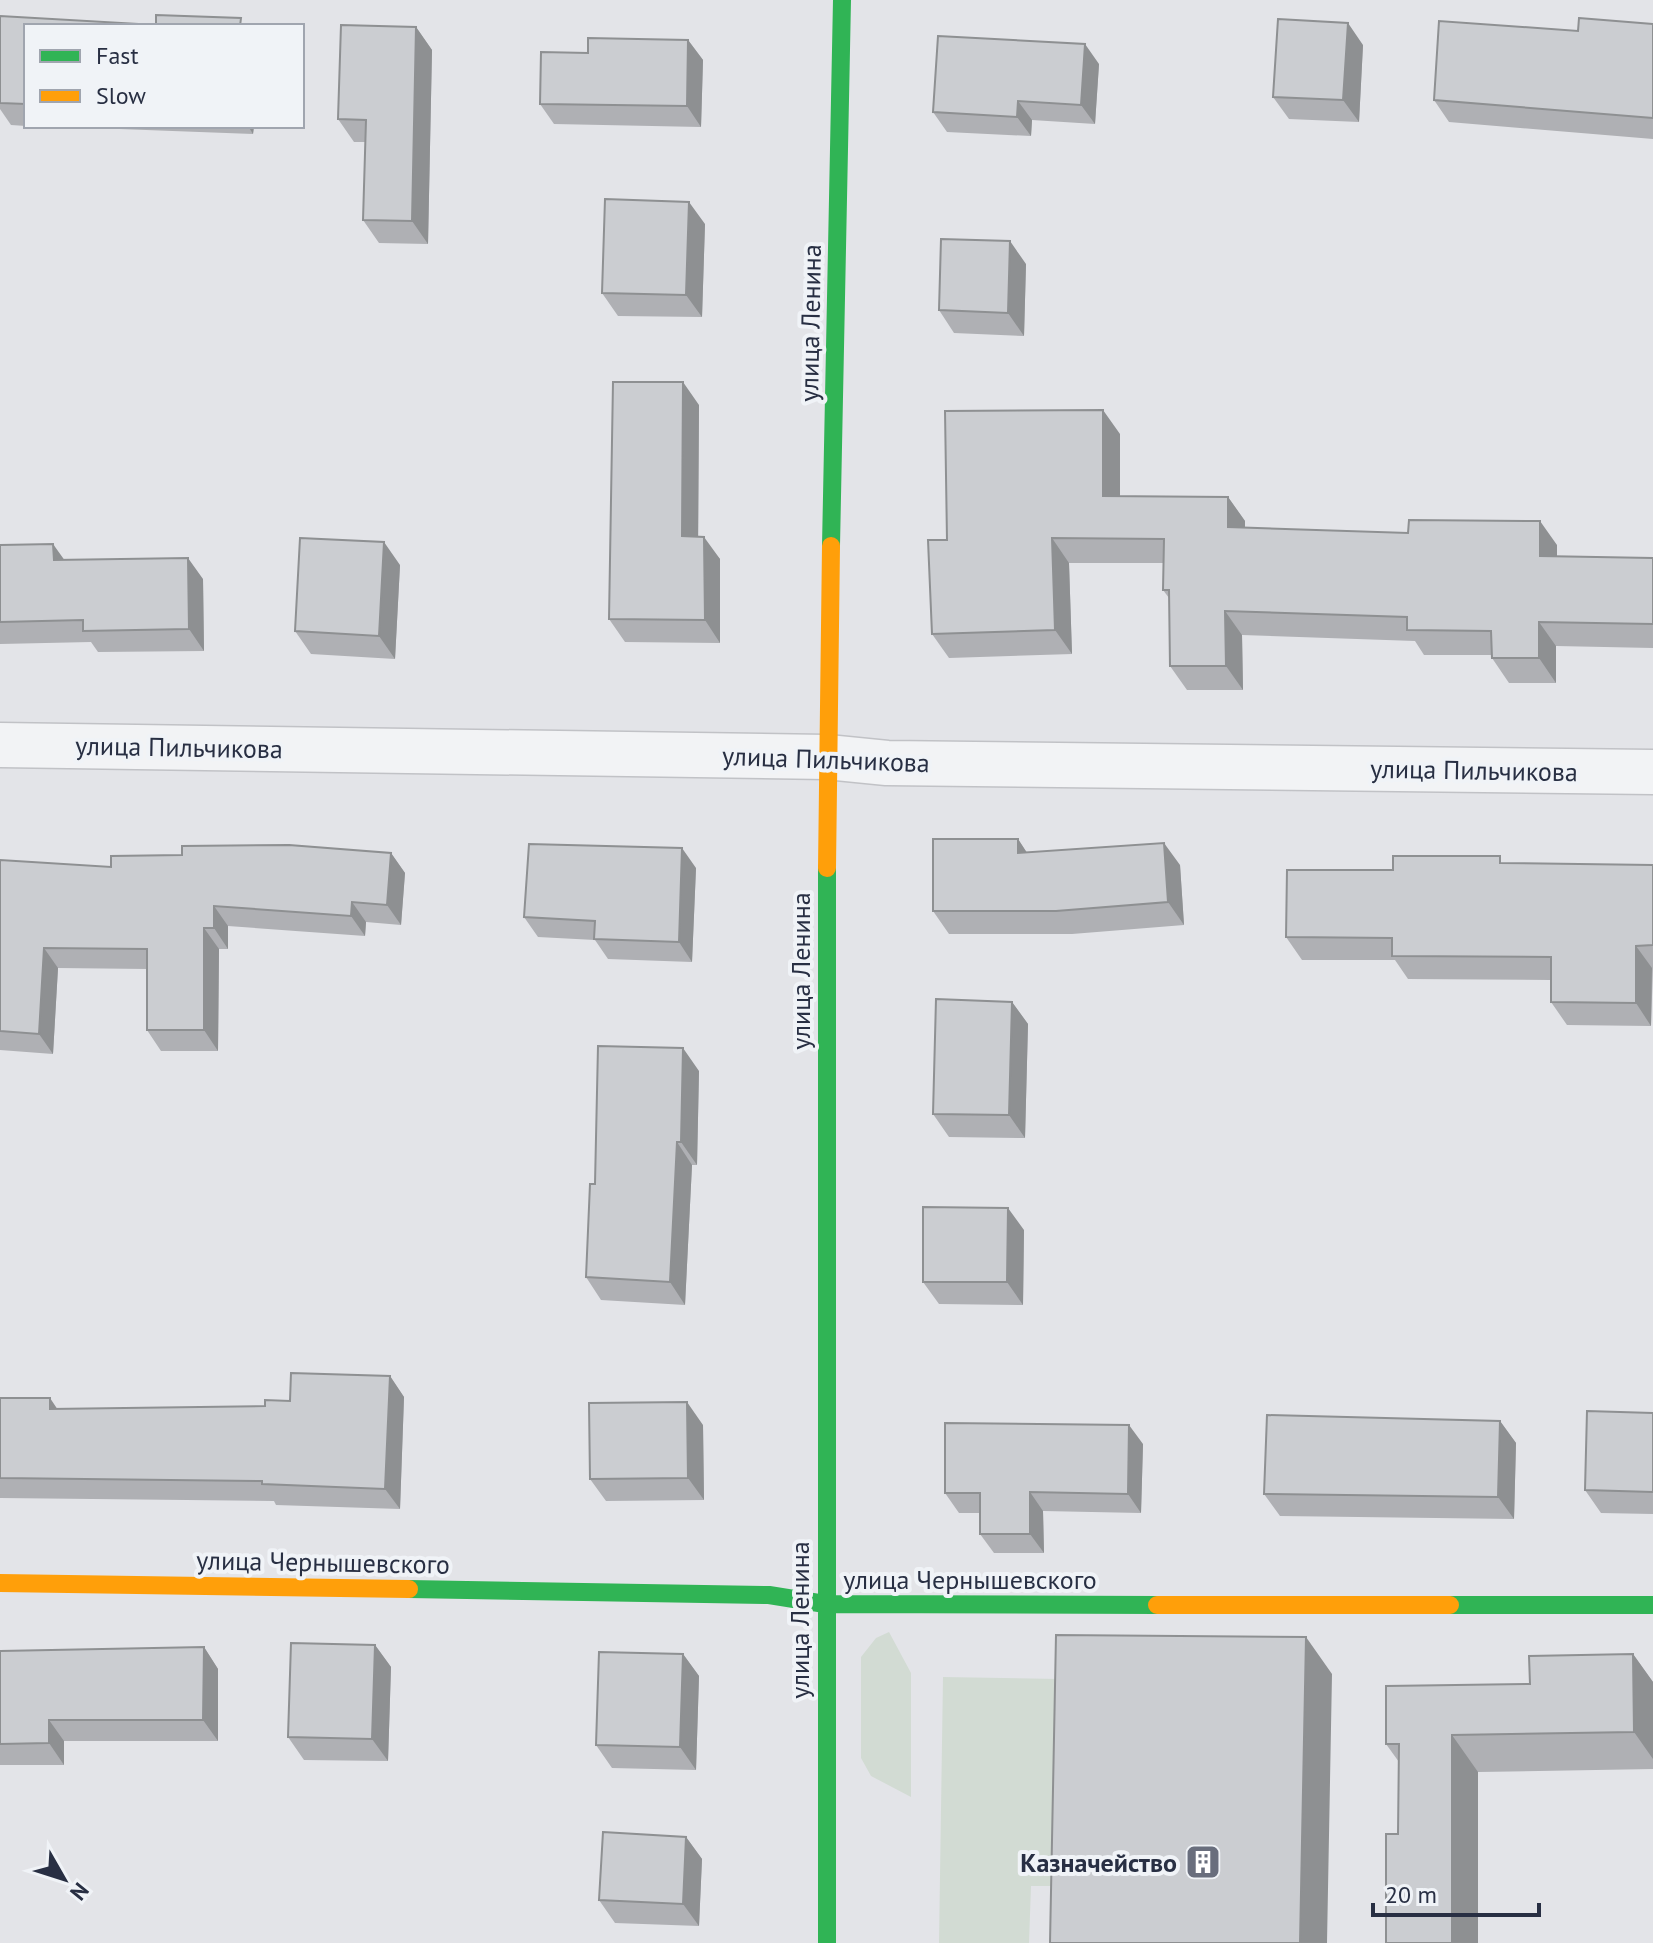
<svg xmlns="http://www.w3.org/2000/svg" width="1653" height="1943" viewBox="0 0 1653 1943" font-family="'PT Sans',sans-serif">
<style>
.green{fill:#d2dbd3}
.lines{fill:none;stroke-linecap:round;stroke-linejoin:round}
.street-casing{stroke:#c1c2c6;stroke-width:47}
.street{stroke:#f2f3f5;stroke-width:44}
.fast{stroke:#30b455;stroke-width:18}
.slow{stroke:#ff9f0a;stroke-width:18}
.wall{fill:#afb0b4}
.shaded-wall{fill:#8e9092}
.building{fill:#cbcdd1;stroke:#8e9092;stroke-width:2}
.labels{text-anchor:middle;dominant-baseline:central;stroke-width:8;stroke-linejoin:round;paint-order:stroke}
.street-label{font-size:26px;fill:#282f43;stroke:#f0f3f7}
.poi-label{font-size:26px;font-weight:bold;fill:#282f43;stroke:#f0f3f7;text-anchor:end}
</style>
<rect width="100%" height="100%" fill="#e3e4e8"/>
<!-- green -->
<path class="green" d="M889,1632L911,1673V1797L871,1776L861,1758V1657L876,1638Z
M943,1677L1059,1679L1056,1886H1031L1029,1943H939Z"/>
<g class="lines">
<defs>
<path id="street" d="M0,745L827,757L887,763L1653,772"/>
</defs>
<!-- street casing -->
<use href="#street" class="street-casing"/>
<!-- street -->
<use href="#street" class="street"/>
<!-- fast -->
<path class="fast" d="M831,546L842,0
M827,868V1943
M409,1589L769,1595L825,1604L1157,1605
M1450,1605H1653"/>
<!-- slow -->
<path class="slow" d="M827,868L831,546
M0,1583L409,1589
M1157,1605H1450"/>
</g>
<!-- wall -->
<path class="wall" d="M0,16L156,25L246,26H26V126L11,125L0,109Z
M1653,24V139L1449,122L1434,100L1578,31Z
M416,27L432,50L428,244L379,243L363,220L365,142H354L338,119Z
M688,40L703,60L701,127L554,124L540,104Z
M1363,45L1359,122L1289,119L1273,97Z
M1099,64L1095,124L1032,120L1031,136L947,132L933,112Z
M39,126H254L253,134Z
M705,224L702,317L618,316L602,293Z
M1026,264L1024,336L954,333L939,310Z
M699,405L698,536L720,559V643L625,642L609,619Z
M1120,434V496L1228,497L1245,521V528L1557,545V556L1653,558V648L1556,646V683H1509L1492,658V655H1424L1415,641L1242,635L1243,690H1187L1170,666L1169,598L1163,590L1164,563H1069L1072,654L949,658L932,634L947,540Z
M0,545L64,560L203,579L204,651L98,652L91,642L0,644Z
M400,565L395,659L311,654L295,631Z
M1018,839L1027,853L1180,865L1184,925L1072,934H949L933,911Z
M391,853L405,873L401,925L366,922L365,936L228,926V949H219L218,1051H161L147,1030V969L58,968L53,1054L0,1050V860L111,867Z
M1505,863L1653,865V968L1651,1026L1567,1025L1551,1002V980L1408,979L1395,960H1302L1286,937L1393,870Z
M696,868L692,962L608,959L595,940L538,937L524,917Z
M1012,1002L1028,1024L1025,1138L949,1137L933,1114Z
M699,1071L697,1165H692L685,1305L601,1300L586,1277Z
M1024,1230L1023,1305L939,1304L923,1282Z
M390,1376L404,1397L400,1509L276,1505L274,1501L0,1498V1398L58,1409L265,1406Z
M1653,1413V1514L1601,1513L1585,1490Z
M1500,1421L1516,1443L1514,1519L1280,1516L1264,1494Z
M703,1425L704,1500L606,1501L590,1479Z
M1143,1444L1141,1513L1043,1511L1044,1553H994L980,1534V1513H959L945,1493Z
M375,1645L391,1667L388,1761L304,1760L288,1737Z
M204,1647L218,1669V1741H64V1765H0V1651Z
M683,1654L699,1676L696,1770L612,1768L596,1745Z
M1633,1654L1653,1682V1769L1478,1772L1398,1834L1399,1762L1386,1744L1530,1684Z
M686,1837L702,1859L699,1926L615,1923L599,1900Z"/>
<!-- shaded-wall -->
<path class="shaded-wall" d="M1348,23L1363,45L1359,122L1343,100Z
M416,27L432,50L428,244L412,221Z
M688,40L703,60L701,127L687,106Z
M1085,44L1099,64L1095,124L1081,105Z
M1018,101L1032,120L1031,136L1017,117Z
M248,126H254L253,134Z
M689,202L705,224L702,317L686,295Z
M1010,241L1026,264L1024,336L1008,313Z
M683,382L699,405L698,559L682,536Z
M1103,410L1120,434V520L1103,496Z
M1228,497L1245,521V552L1228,527Z
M1540,521L1557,545V580L1540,556Z
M704,537L720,559V643L705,620Z
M1052,538L1069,563L1072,654L1055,630Z
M384,542L400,565L395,659L379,636Z
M53,544L68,565L54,560Z
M188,558L203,579L204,651L189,629Z
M1225,611L1242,635L1243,690L1226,666Z
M1539,622L1556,646V683L1539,658Z
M1018,839L1033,862L1018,853Z
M1164,843L1180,865L1184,925L1168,902Z
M682,848L696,868L692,962L679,942Z
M391,853L405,873L401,925L387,905Z
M352,902L366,922L365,936L351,916Z
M214,906L228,926V949L214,928Z
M204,928L219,949L218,1051L204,1030Z
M1636,946L1652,968L1651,1026L1636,1003Z
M44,948L58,968L53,1054L39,1034Z
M1012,1002L1028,1024L1025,1138L1009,1115Z
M683,1048L699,1071L697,1165L681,1142Z
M677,1142L692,1165L685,1305L670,1282Z
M1008,1208L1024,1230L1023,1305L1007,1282Z
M390,1376L404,1397L400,1509L385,1489Z
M50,1398L64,1419L50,1409Z
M687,1402L703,1425L704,1500L688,1478Z
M1500,1421L1516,1443L1514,1519L1498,1497Z
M1129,1425L1143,1444L1141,1513L1128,1494Z
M1030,1492L1043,1511L1044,1553L1030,1534Z
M1306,1637L1332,1674L1327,1943H1300Z
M375,1645L391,1667L388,1761L372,1739Z
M204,1647L218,1669V1741L203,1720Z
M683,1654L699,1676L696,1770L680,1747Z
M1633,1654L1653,1682V1759L1634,1732Z
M49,1720L64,1741V1765L49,1743Z
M1452,1735L1478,1772V1943H1452Z
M686,1837L702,1859L699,1926L683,1904Z"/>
<!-- building -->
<path class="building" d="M156,15L241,18L240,26H26V104L0,103V16L156,25Z
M1579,18L1653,24V118L1434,100L1439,21L1578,31Z
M1278,19L1348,23L1343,100L1273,97Z
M341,25L416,27L412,221L363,220L366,120L338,119Z
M938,36L1085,44L1081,105L1018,101L1017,117L933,112Z
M588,38L688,40L687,106L540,104L541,52L588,53Z
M605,199L689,202L686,295L602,293Z
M941,239L1010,241L1008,313L939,310Z
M613,382H683L682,536L704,537L705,620L609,619Z
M1103,410V496L1228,497V527L1408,533L1409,520L1540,521V556L1653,558V624L1539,622V658H1492L1491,631L1407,630V617L1225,611L1226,666H1170L1169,590H1163L1164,539L1052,538L1055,630L932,634L928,540H947L945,411Z
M300,538L384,542L379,636L295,631Z
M53,544L54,560L188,558L189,629L83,631V620L0,622V545Z
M933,839H1018V853L1164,843L1168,902L1056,911H933Z
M529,844L682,848L679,942L594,939L595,921L524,917Z
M289,845L391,853L387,905L352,902L351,916L214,906V928H204V1030H147V949L44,948L39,1034L0,1031V860L111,867V856L182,855V846Z
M1393,856H1500V863L1653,865V945L1636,946V1003L1551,1002V957L1392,956V938L1286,937L1287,870H1393Z
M936,999L1012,1002L1009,1115L933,1114Z
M598,1046L683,1048L681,1142H677L670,1282L586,1277L590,1184H595Z
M923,1207L1008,1208L1007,1282H923Z
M291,1373L390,1376L385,1489L262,1484V1481L0,1478V1398H50V1409L265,1406V1400L290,1401Z
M687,1402L688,1478L590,1479L589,1403Z
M1587,1411L1653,1413V1492L1585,1490Z
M1267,1415L1500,1421L1498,1497L1264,1494Z
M945,1423L1129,1425L1128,1494L1030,1492V1534H980V1493H945Z
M1056,1635L1306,1637L1300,1943H1050Z
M291,1643L375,1645L372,1739L288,1737Z
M204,1647L203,1720H49V1743L0,1744V1651Z
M599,1652L683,1654L680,1747L596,1745Z
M1633,1654L1634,1732L1452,1735V1943H1386V1834H1398L1399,1744H1386V1686L1530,1684L1529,1656Z
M603,1832L686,1837L683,1904L599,1900Z"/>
<!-- icons -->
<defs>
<symbol id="building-square" viewBox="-11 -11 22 22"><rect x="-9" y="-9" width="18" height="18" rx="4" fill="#696e7d" stroke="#f0f3f7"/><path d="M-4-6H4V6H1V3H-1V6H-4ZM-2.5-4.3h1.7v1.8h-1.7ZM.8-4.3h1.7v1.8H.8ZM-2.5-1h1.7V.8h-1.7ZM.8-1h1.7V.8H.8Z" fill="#fff"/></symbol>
</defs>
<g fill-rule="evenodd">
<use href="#building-square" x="1183" y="1842" width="40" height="40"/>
</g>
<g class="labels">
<!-- street labels -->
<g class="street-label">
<text transform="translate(810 323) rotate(-89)">улица Ленина</text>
<text transform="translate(179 747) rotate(1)">улица Пильчикова</text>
<text transform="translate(826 759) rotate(2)">улица Пильчикова</text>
<text transform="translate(1474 770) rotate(1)">улица Пильчикова</text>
<text transform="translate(800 971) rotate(-90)">улица Ленина</text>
<text transform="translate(323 1562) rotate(1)">улица Чернышевского</text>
<text x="970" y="1579">улица Чернышевского</text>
<text transform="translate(799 1620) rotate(-90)">улица Ленина</text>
</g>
<!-- poi labels -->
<g class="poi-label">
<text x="1177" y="1862">Казначейство</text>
</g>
</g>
<!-- legend -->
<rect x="24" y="24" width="280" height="104" fill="#f0f3f7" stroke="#a0a5af" stroke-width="2"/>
<rect x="40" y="50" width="40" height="12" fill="#30b455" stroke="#a0a5af" stroke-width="2"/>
<text x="96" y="64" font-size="24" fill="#282f43">Fast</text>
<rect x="40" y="90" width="40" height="12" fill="#ff9f0a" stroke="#a0a5af" stroke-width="2"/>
<text x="96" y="104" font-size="24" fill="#282f43">Slow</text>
<!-- north arrow -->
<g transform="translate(64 1879) rotate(129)" stroke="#f0f3f7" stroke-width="6" paint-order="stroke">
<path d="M0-6L14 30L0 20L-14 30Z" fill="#282f43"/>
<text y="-12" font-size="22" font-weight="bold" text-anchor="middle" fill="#282f43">N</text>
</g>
<!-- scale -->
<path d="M1373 1903v12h166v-12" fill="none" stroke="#282f43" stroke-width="4"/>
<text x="1385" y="1903" font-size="24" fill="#282f43" stroke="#f0f3f7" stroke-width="6" paint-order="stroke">20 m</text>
</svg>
